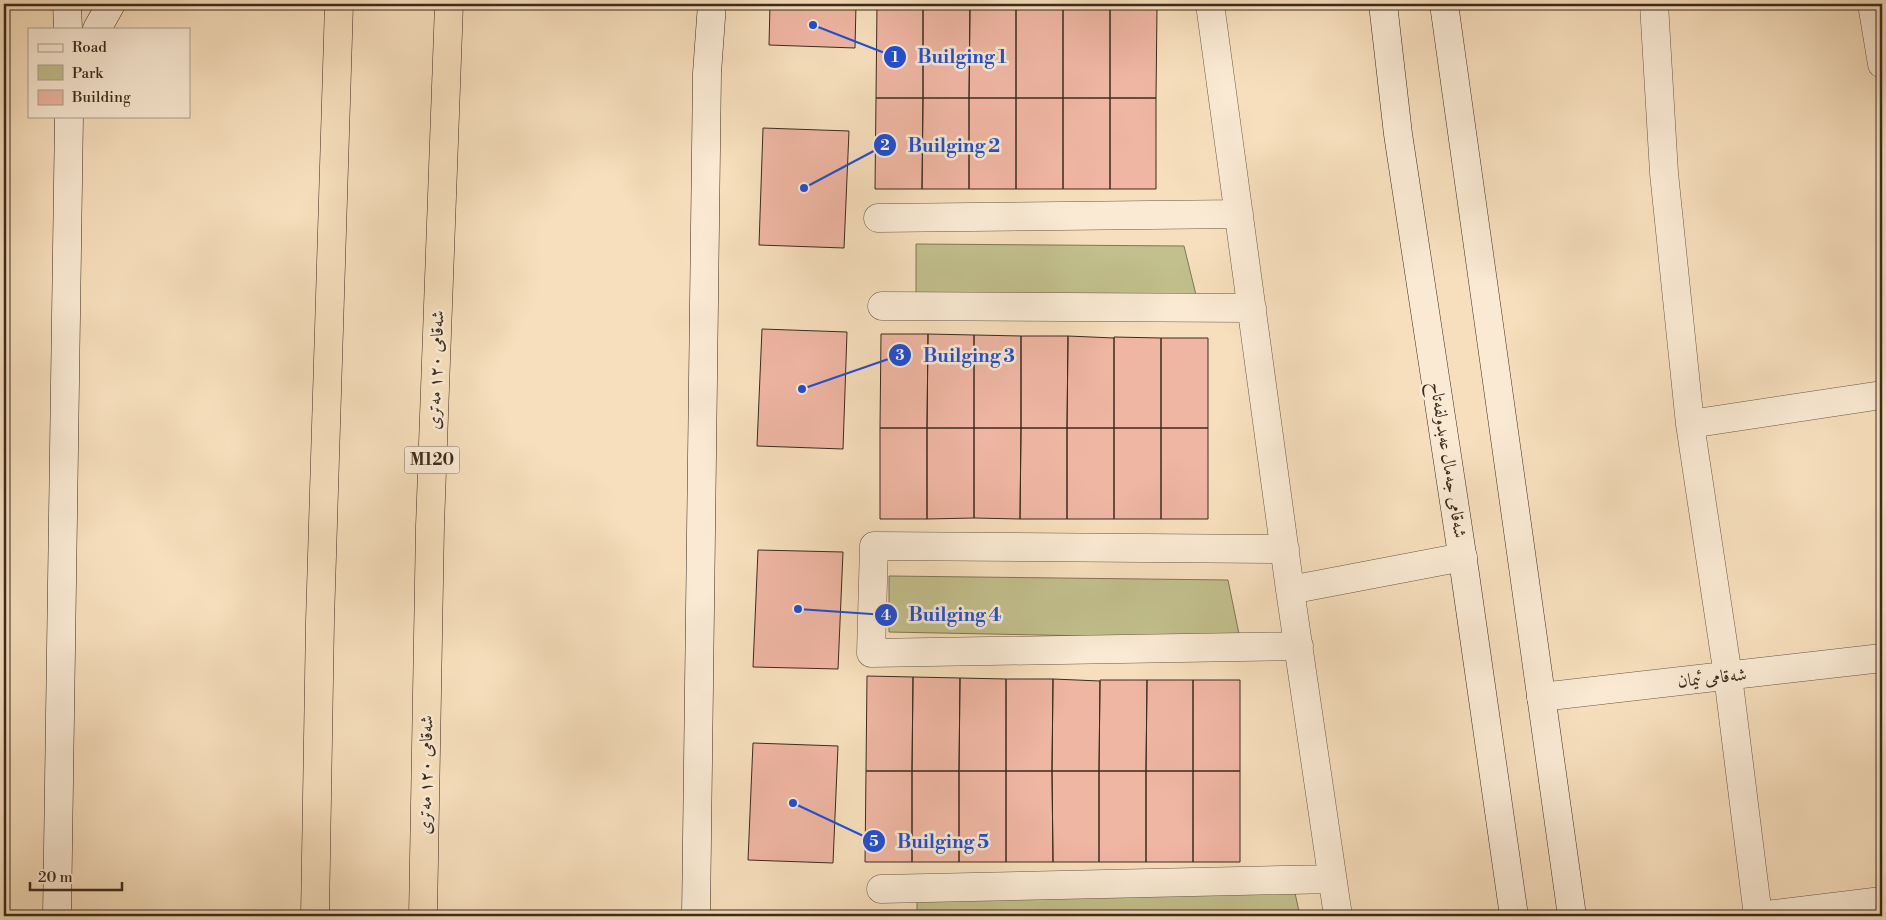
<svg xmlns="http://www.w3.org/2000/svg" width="1886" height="920" viewBox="0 0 1886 920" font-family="'Libre Bodoni',Amiri,serif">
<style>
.green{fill:#c2c08d;stroke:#7f7656}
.building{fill:#efb6a3;stroke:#3c2b1e}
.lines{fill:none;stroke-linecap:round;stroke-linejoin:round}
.street-casing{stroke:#6b5846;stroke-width:29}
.secondary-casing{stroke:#3c2b1e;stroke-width:29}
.highway-casing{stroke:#3c2b1e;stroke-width:29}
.street{stroke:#faead4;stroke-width:28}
.secondary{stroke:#faead4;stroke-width:28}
.highway{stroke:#f7dfbd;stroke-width:28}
.labels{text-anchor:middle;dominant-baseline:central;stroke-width:5;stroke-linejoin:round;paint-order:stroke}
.shield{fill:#faead4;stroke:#756455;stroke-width:1}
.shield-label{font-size:16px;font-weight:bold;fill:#3c2b1e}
.street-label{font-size:18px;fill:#3c2b1e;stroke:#faead4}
.leader{fill:none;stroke:#1d4ed8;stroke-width:2}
.callout-dot{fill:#1d4ed8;stroke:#faead4;stroke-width:2}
.mark-label{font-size:15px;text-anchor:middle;font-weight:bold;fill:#fff}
.callout-label{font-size:19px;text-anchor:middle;font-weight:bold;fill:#1d4ed8;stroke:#faead4;stroke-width:5;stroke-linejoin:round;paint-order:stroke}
</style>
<rect width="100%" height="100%" fill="#f7dfbd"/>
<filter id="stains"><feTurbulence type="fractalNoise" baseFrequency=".004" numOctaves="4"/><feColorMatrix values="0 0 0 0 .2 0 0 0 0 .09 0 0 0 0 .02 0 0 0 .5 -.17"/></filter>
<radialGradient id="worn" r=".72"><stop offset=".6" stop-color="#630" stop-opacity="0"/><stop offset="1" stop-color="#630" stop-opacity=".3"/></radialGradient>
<!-- green -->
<path class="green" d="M916,244L1184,246L1197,299L916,295Z
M889,576L1228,580L1240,639L889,632Z
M917,892L1295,893L1300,916H917Z"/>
<!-- building -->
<path class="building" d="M770,4H856L855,48L769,45Z
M877,4H923V98H876Z
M923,4L970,5L969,98H923Z
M970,5H1016V98H969Z
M1016,5L1063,6V98H1016Z
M1063,6L1110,8V98H1063Z
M1110,7L1157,8L1156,98H1110Z
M876,98H923L922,189H875Z
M923,98H969V189H922Z
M969,98H1016V189H969Z
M1016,98H1063V189H1016Z
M1063,98H1110V189H1063Z
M1110,98H1156V189H1110Z
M763,128L849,131L844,248L759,245Z
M762,329L847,332L843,449L757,446Z
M881,334H928L927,428H880Z
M928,334L974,335V428H927Z
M974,335L1021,336V428H974Z
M1021,336H1068L1067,428H1021Z
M1068,336L1114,338V428H1067Z
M1114,337L1161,338V428H1114Z
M1161,338H1208V428H1161Z
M880,428H927V519H880Z
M927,428H974V518L927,519Z
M974,428H1021L1020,519L974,518Z
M1021,428H1067V519H1020Z
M1067,428H1114V519H1067Z
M1114,428H1161V519H1114Z
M1161,428H1208V519H1161Z
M758,550L843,552L838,669L753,667Z
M867,676L913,677L912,771H866Z
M913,677L960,678L959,771H912Z
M960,678L1006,679V771H959Z
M1006,679H1053L1052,771H1006Z
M1053,679L1100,681L1099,771H1052Z
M1100,680H1147L1146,771H1099Z
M1147,680H1193V771H1146Z
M1193,680H1240V771H1193Z
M753,743L838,746L833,863L748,860Z
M866,771H912V862H865Z
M912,771H959V862H912Z
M959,771H1006V862H959Z
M1006,771H1052L1053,862H1006Z
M1052,771H1099V862H1053Z
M1099,771H1146V862H1099Z
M1146,771H1193V862H1146Z
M1193,771H1240V862H1193Z"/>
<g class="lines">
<defs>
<path id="street" d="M1210,4L1290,590L1338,916
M1654,4L1664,173L1690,424L1728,676L1758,916
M1872,4L1882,64
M878,218L1239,214
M882,306L1252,308
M1690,424L1882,395
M1285,549L874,546L871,653L1299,646
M1290,590L1463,557
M1541,697L1882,658
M881,889L1332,879
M1758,916L1882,901"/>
<path id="secondary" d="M67,4L68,29
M1383,4L1398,134L1465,574L1514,916
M1444,4L1572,916
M97,29L111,4
M57,916L69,116
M696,916L707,73L712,4"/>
<path id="highway" d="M315,916L320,621L339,4
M423,916L430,526L449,4"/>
</defs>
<!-- street casing -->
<use href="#street" class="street-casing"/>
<!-- secondary casing -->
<use href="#secondary" class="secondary-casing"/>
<!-- highway casing -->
<use href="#highway" class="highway-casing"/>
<!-- street -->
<use href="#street" class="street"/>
<!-- secondary -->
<use href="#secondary" class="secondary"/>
<!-- highway -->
<use href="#highway" class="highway"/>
</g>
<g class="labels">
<!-- shield labels -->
<rect class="shield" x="404.5" y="446.5" width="55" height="27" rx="4"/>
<g class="shield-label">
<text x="432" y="460">M120</text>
</g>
<!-- street labels -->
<g class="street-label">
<text transform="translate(436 370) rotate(-88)">شەقامی ١٢٠ مەتری</text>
<text transform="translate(1448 460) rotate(81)">شەقامی جەمال عەبدولفەتاح</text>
<text transform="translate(1712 678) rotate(-6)">شەقامی ئیمان</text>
<text transform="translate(426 775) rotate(-89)">شەقامی ١٢٠ مەتری</text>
</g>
</g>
<!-- callouts -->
<path class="leader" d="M813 25L895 57M804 188L885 145M802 389L900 355M798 609L886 615M793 803L874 841"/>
<g class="callout-dot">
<circle cx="813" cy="25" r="5"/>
<circle cx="804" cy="188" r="5"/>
<circle cx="802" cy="389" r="5"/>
<circle cx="798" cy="609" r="5"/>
<circle cx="793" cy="803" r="5"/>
<circle cx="895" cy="57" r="12"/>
<circle cx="885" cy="145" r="12"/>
<circle cx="900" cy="355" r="12"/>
<circle cx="886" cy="615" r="12"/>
<circle cx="874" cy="841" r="12"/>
</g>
<g class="mark-label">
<text x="895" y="62">1</text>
<text x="885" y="150">2</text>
<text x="900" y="360">3</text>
<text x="886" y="620">4</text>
<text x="874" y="846">5</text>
</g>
<g class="callout-label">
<text x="962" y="63">Builging 1</text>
<text x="954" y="152">Builging 2</text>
<text x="969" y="362">Builging 3</text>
<text x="955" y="621">Builging 4</text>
<text x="943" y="848">Builging 5</text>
</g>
<!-- margin -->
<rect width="1886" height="920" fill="none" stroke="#f7dfbd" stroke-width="20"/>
<rect x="5" y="5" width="1876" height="910" fill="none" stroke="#3c2b1e" stroke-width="2.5"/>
<rect x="10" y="10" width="1866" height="900" fill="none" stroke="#3c2b1e"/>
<!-- legend -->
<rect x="28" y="28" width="162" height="90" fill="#faead4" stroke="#ae9e8b"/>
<rect x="38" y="44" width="25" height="8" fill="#faead4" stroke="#ae9e8b"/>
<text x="72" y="52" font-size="15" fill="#3c2b1e">Road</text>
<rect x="38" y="65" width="25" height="15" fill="#c2c08d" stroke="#ae9e8b"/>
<text x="72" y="78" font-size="15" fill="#3c2b1e">Park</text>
<rect x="38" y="90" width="25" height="15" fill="#efb6a3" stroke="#ae9e8b"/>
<text x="72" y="102" font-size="15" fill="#3c2b1e">Building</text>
<!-- scale -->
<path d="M30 882v8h92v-8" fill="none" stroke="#3c2b1e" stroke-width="2.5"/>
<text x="38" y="882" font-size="15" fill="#3c2b1e" stroke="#faead4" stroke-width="4" paint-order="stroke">20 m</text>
<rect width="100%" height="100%" filter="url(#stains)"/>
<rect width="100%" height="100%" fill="url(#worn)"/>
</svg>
